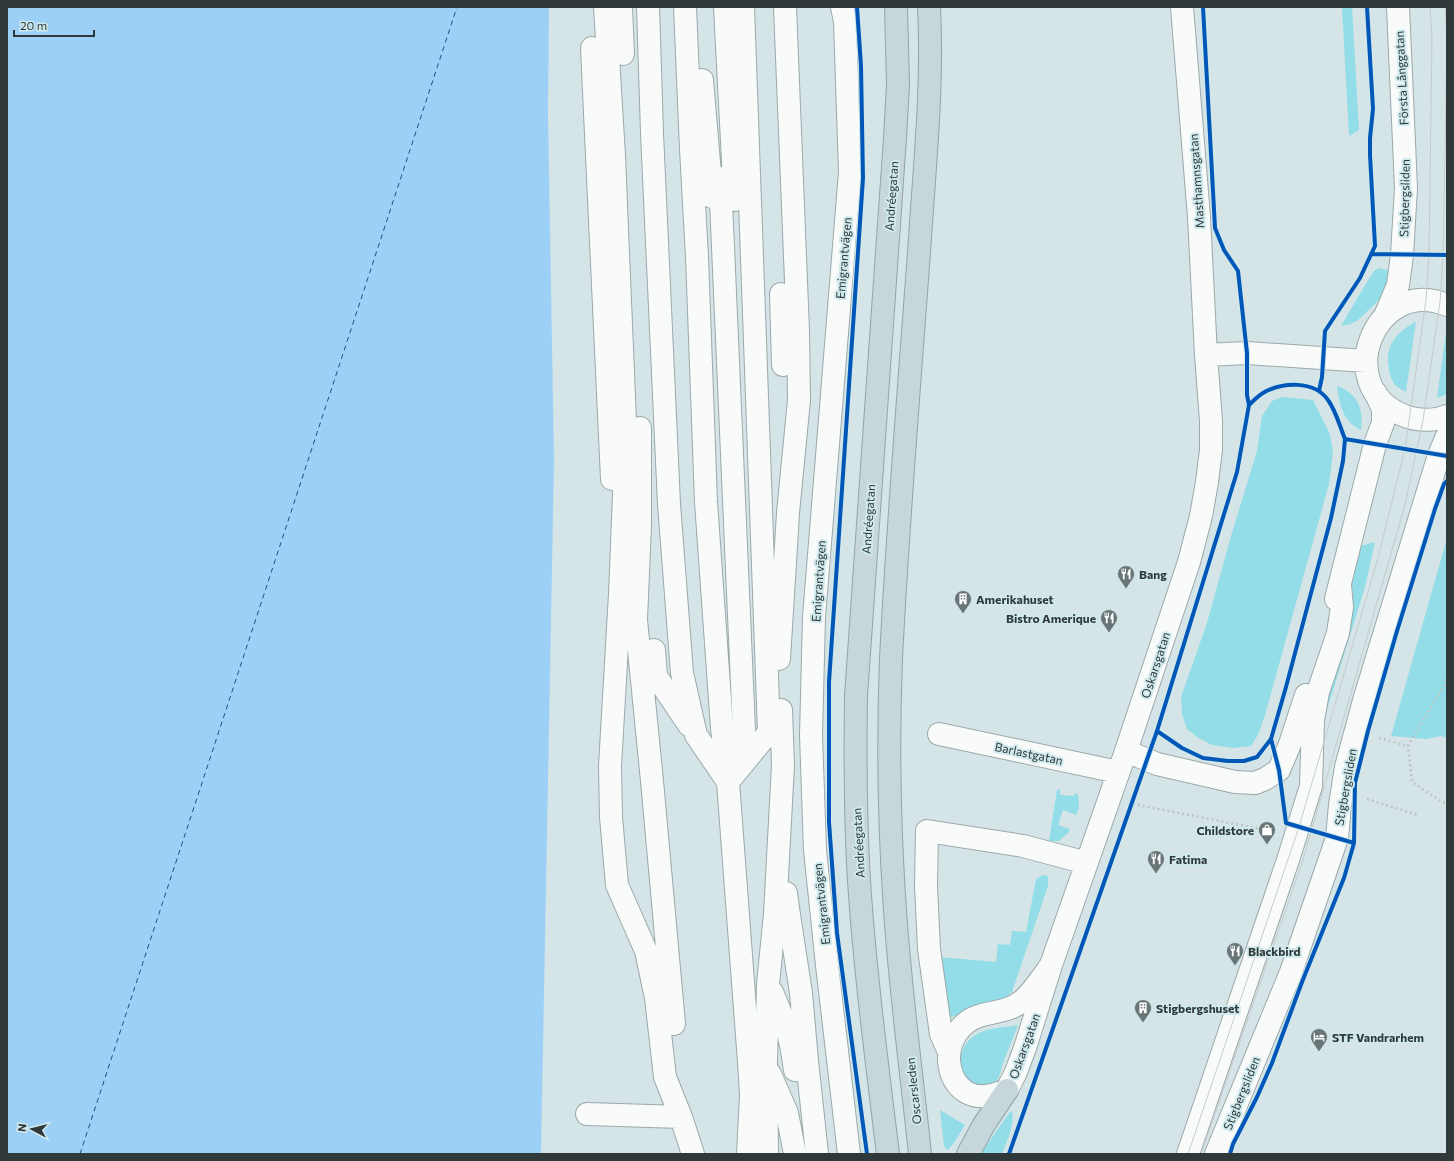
<svg xmlns="http://www.w3.org/2000/svg" width="1454" height="1161" viewBox="0 0 1454 1161" font-family="Commissioner,sans-serif">
<style>
.green{fill:#92dde7}
.water{fill:#9cd0f7}
.lines{fill:none;stroke-linecap:round;stroke-linejoin:round}
.ferry{stroke:#165582;stroke-width:1;stroke-dasharray:5 4;stroke-linecap:butt}
.minor-casing{stroke:#9ca8a9;stroke-width:24}
.highway-casing{stroke:#90a5ab;stroke-width:24}
.path{stroke:#bfc4c4;stroke-width:2.5;stroke-dasharray:2 3;stroke-linecap:butt}
.minor{stroke:#f9fbfb;stroke-width:22}
.highway{stroke:#c6d6db;stroke-width:22}
.tram{stroke:#c7cacc;stroke-width:1}
.cycleway-casing{stroke:#cfe9ec;stroke-width:6}
.cycleway{stroke:#0057b8;stroke-width:4}
.labels{text-anchor:middle;dominant-baseline:central;stroke-width:4;stroke-linejoin:round;paint-order:stroke}
.street-label{font-size:12px;fill:#2f393a;stroke:#cfe9ec}
.poi-label{font-size:12px;font-weight:bold;fill:#2f393a;stroke:#cfe9ec;text-anchor:start}
</style>
<rect width="100%" height="100%" fill="#d5e4e6"/>
<!-- green -->
<path class="green" d="M1342,7H1352L1359,130L1349,136Z
M1380,268L1389,271L1385,288L1381,298L1358,320L1351,324L1341,326L1370,277L1375,270Z
M1416,321L1406,392C1403,390 1398,388 1395,385C1392,381 1389,373 1389,368C1384,345 1398,332 1416,321Z
M1447,325V394L1437,398Z
M1337,386C1358,393 1364,410 1361,430C1343,422 1339,404 1337,386Z
M1283,397L1313,400L1330,434L1333,453L1329,484L1265,715L1258,735L1251,746L1233,748L1212,745L1197,737L1187,729L1182,714L1181,697L1207,623L1231,536L1257,451L1262,416L1272,401Z
M1447,538V738L1441,736L1426,739L1391,736Z
M1375,542L1365,587L1322,726L1323,703L1351,614L1353,597L1351,570L1357,547Z
M1060,789V795L1073,796L1076,793L1078,795L1079,808L1076,815L1063,810L1058,825L1070,829L1068,833L1059,841H1049L1057,790Z
M1043,875L1048,876V886L1012,992L1003,1000L948,1018L939,957L996,962L998,944L1010,945L1012,931L1026,932L1036,879Z
M1018,1025C1013,1039 1007,1052 1002,1066C1001,1070 1000,1077 997,1080C990,1088 973,1089 966,1080C952,1064 963,1039 981,1032C990,1028 1008,1027 1018,1025Z
M940,1110L965,1125C961,1131 952,1148 947,1150L944,1146Z
M1012,1111C1015,1124 1007,1141 1002,1154H980L1010,1112Z"/>
<!-- water -->
<path class="water" d="M7,7H549L548,114L554,460L541,1154H7Z"/>
<g class="lines">
<!-- ferry -->
<path class="ferry" d="M80,1154L457,7"/>
<defs>
<path id="minor" d="M605,7L614,156L626,445L620,594L610,766L611,817L617,885L646,951L656,998L665,1077L681,1117L693,1154
M621,7L623,54
M648,7L652,133L669,504L682,673L696,735L728,782
M685,7L691,149L697,257L706,502L722,728L727,774
M725,7L735,200
M743,7L769,732L728,782L749,1062L751,1095L748,1154
M842,7L845,22L850,172L814,617L811,735L815,850L827,965L849,1154
M592,48L612,479
M702,80L712,197
M720,178L744,730L731,771
M781,294L783,365
M1447,305C1375,275 1330,388 1405,416C1418,421 1435,421 1447,416
M1385,316L1398,285L1402,255L1406,188L1398,7
M1206,355L1247,353L1366,361
M640,428V524L636,620L652,781L674,1024
M1336,599L1375,444L1383,423V409L1375,392
M654,650L656,676L689,725
M779,659L788,513L799,400L798,331L785,7
M939,734L1118,772
M1126,751L1157,764L1235,782L1255,783L1265,779L1279,770L1290,744L1306,695
M786,893L789,915L801,993L807,1061L817,1154
M1051,965C1043,976 1032,993 1022,1001C1009,1012 994,1011 979,1016C960,1022 948,1041 949,1061C950,1073 955,1085 966,1092C980,1100 993,1095 1007,1090L1016,1072L1025,1048L1051,965L1126,751L1189,562L1201,516L1207,482L1211,450V421L1206,355L1199,217L1182,7
M772,992L787,1028L792,1050L795,1070
M949,1052L941,1034L929,949L926,886L927,831L1023,846L1087,863
M770,1074L787,1113L795,1154
M587,1114L681,1117
M767,1154L766,1063L768,984L775,914L783,765L781,710
M1188,1154L1288,860L1311,786L1313,720L1318,692L1338,633L1342,607L1340,585
M1216,1154L1291,972L1337,838L1340,805L1346,767L1365,697L1439,455L1447,436"/>
<path id="highway" d="M888,1154C878,1072 867,990 861,908C855,837 855,766 856,696L895,138L898,85L896,7
M920,1154C911,1068 899,982 894,895C889,817 888,737 891,659C898,518 910,378 920,238C925,161 933,84 929,7
M968,1154L983,1126L1007,1090"/>
</defs>
<!-- minor casing -->
<use href="#minor" class="minor-casing"/>
<!-- highway casing -->
<use href="#highway" class="highway-casing"/>
<!-- path -->
<path class="path" d="M1447,680L1408,746L1412,782L1439,800L1447,804
M1379,738L1408,746
M1367,799L1418,815
M1133,804L1271,831"/>
<!-- minor -->
<use href="#minor" class="minor"/>
<!-- highway -->
<use href="#highway" class="highway"/>
<!-- tram -->
<path class="tram" d="M1445,7L1447,33
M1188,1154L1299,827L1378,558L1405,449L1426,300L1429,255L1432,37L1430,7
M1201,1154L1303,860L1405,505L1423,420L1440,302L1443,255L1447,50"/>
<defs>
<path id="cycleway" d="M857,7L861,66L863,178L829,682V822L837,933L867,1154
M1203,7L1215,228L1224,250L1238,271L1247,353V395L1249,405
M1371,254L1447,255
M1319,391L1322,377L1325,331L1360,278L1375,246L1370,155V138L1373,109L1367,7
M1157,731L1182,748L1203,758L1228,761H1244L1257,757L1271,739L1286,687L1331,518L1343,461L1345,439
M1271,739L1279,770L1286,823L1354,843
M1009,1154L1157,731L1237,472L1249,405C1253,401 1258,396 1263,393C1282,382 1314,380 1328,400C1336,411 1340,427 1345,439L1447,456
M1230,1154L1233,1144L1257,1097L1272,1063L1302,982L1344,878L1354,843L1355,783L1368,731L1397,631L1435,509L1444,484L1447,481"/>
</defs>
<!-- cycleway casing -->
<use href="#cycleway" class="cycleway-casing"/>
<!-- cycleway -->
<use href="#cycleway" class="cycleway"/>
</g>
<!-- icons -->
<defs>
<symbol id="restaurant-pin" viewBox="-11 -11 22 30"><path d="M0 17L-7.5 6A9.5 9.5 0 1 1 7.5 6Z" fill="#697576" stroke="#cfe9ec"/><path d="M-5-6h1v4h1v-4h1v4h1v-4h1v5L-1.5 .5V6h-2V.5L-5-1ZM5-6V6H3V1.5H1.5Q1.5-4 5-6Z" fill="#fff"/></symbol>
<symbol id="building-pin" viewBox="-11 -11 22 30"><path d="M0 17L-7.5 6A9.5 9.5 0 1 1 7.5 6Z" fill="#697576" stroke="#cfe9ec"/><path d="M-4-6H4V6H1V3H-1V6H-4ZM-2.5-4.3h1.7v1.8h-1.7ZM.8-4.3h1.7v1.8H.8ZM-2.5-1h1.7V.8h-1.7ZM.8-1h1.7V.8H.8Z" fill="#fff"/></symbol>
<symbol id="shop-pin" viewBox="-11 -11 22 30"><path d="M0 17L-7.5 6A9.5 9.5 0 1 1 7.5 6Z" fill="#697576" stroke="#cfe9ec"/><path d="M-5-2.5h2.3a2.7 3.5 0 0 1 5.4 0H5L5.5 6h-11ZM-1.5-2.5h3a1.5 2.3 0 0 0-3 0Z" fill="#fff"/></symbol>
<symbol id="hotel-pin" viewBox="-11 -11 22 30"><path d="M0 17L-7.5 6A9.5 9.5 0 1 1 7.5 6Z" fill="#697576" stroke="#cfe9ec"/><path d="M-6-4.5h1.5V1H6V5H4.5V3h-9V5H-6ZM-4 0a1.8 1.8 0 1 1 3.6 0ZM.5 0V-2.5h3Q6-2.5 6 0Z" fill="#fff"/></symbol>
</defs>
<g fill-rule="evenodd">
<use href="#restaurant-pin" x="1116" y="564" width="20" height="27"/>
<use href="#building-pin" x="953" y="589" width="20" height="27"/>
<use href="#restaurant-pin" x="1099" y="608" width="20" height="27"/>
<use href="#shop-pin" x="1257" y="820" width="20" height="27"/>
<use href="#restaurant-pin" x="1146" y="849" width="20" height="27"/>
<use href="#restaurant-pin" x="1225" y="941" width="20" height="27"/>
<use href="#building-pin" x="1133" y="998" width="20" height="27"/>
<use href="#hotel-pin" x="1309" y="1027" width="20" height="27"/>
</g>
<g class="labels">
<!-- street labels -->
<g class="street-label">
<text transform="translate(1401 78) rotate(-93)">Första Långgatan</text>
<text transform="translate(1196 181) rotate(-94)">Masthamnsgatan</text>
<text transform="translate(891 196) rotate(-86)">Andréegatan</text>
<text transform="translate(1404 198) rotate(-89)">Stigbergsliden</text>
<text transform="translate(843 258) rotate(-85)">Emigrantvägen</text>
<text transform="translate(868 519) rotate(-86)">Andréegatan</text>
<text transform="translate(818 581) rotate(-86)">Emigrantvägen</text>
<text transform="translate(1155 665) rotate(-72)">Oskarsgatan</text>
<text transform="translate(1029 753) rotate(12)">Barlastgatan</text>
<text transform="translate(1345 787) rotate(-80)">Stigbergsliden</text>
<text transform="translate(858 843) rotate(-93)">Andréegatan</text>
<text transform="translate(821 904) rotate(-96)">Emigrantvägen</text>
<text transform="translate(1024 1046) rotate(-70)">Oskarsgatan</text>
<text transform="translate(913 1091) rotate(-96)">Oscarsleden</text>
<text transform="translate(1241 1093) rotate(-68)">Stigbergsliden</text>
</g>
<!-- poi labels -->
<g class="poi-label">
<text x="1139" y="574">Bang</text>
<text x="976" y="599">Amerikahuset</text>
<text x="1096" y="618" text-anchor="end">Bistro Amerique</text>
<text x="1254" y="830" text-anchor="end">Childstore</text>
<text x="1169" y="859">Fatima</text>
<text x="1248" y="951">Blackbird</text>
<text x="1156" y="1008">Stigbergshuset</text>
<text x="1332" y="1037">STF Vandrarhem</text>
</g>
</g>
<!-- border -->
<rect width="1454" height="1161" fill="none" stroke="#2f393a" stroke-width="16"/>
<!-- north arrow -->
<g transform="translate(32 1129) rotate(277)" stroke="#cfe9ec" stroke-width="3" paint-order="stroke">
<path d="M0-3L7 15L0 10L-7 15Z" fill="#2f393a"/>
<text y="-6" font-size="11" font-weight="bold" text-anchor="middle" fill="#2f393a">N</text>
</g>
<!-- scale -->
<path d="M14 30v6h80v-6" fill="none" stroke="#2f393a" stroke-width="2"/>
<text x="20" y="30" font-size="12" fill="#2f393a" stroke="#cfe9ec" stroke-width="3" paint-order="stroke">20 m</text>
</svg>
